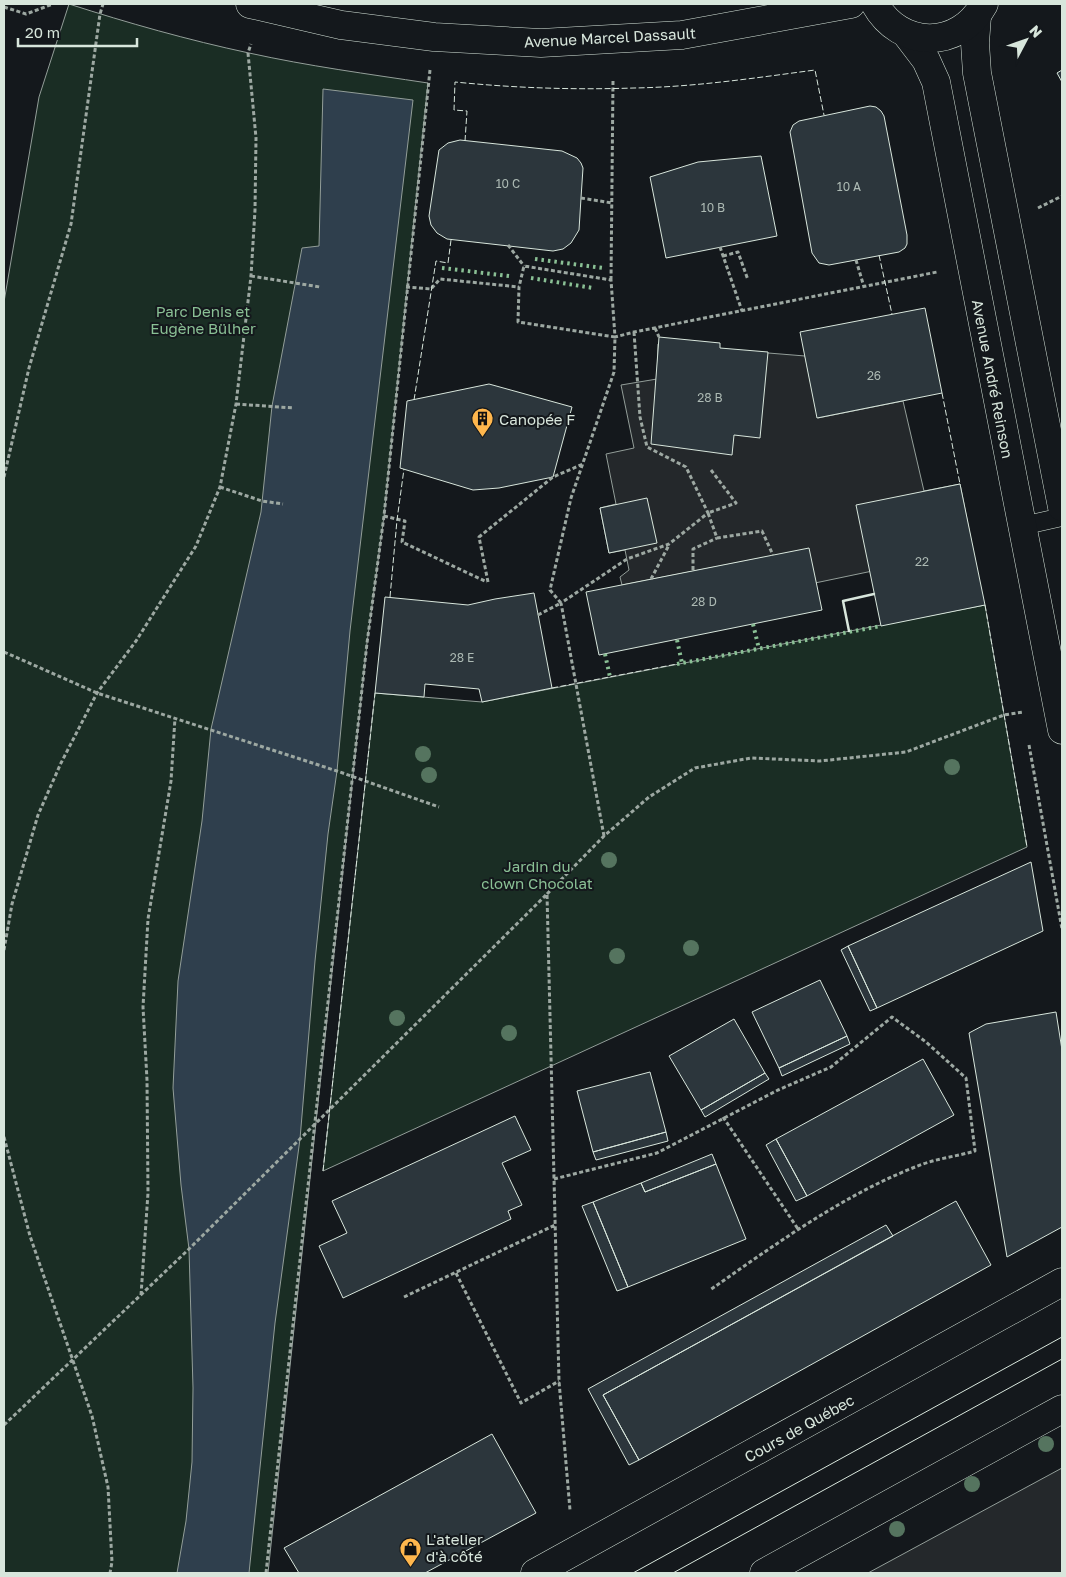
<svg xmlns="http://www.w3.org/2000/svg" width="1066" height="1577" viewBox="0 0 1066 1577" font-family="'Golos Text',sans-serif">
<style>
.green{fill:#1a2d24;stroke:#939e99}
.parking{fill:#24282b;stroke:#939e99}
.water{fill:#2f3f4d;stroke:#939e99}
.building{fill:#2c363c;stroke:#d8e6dc}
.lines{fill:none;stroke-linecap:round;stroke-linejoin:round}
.service-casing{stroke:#d8e6dc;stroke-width:19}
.minor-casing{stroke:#d8e6dc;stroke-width:29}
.tertiary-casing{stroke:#d8e6dc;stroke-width:29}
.path{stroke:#9da8a2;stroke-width:3;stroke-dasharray:4 2.5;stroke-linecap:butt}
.service{stroke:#14181c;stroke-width:18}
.minor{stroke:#14181c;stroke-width:28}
.tertiary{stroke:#14181c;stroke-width:28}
.tram{stroke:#d8e6dc;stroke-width:1}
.hedge{stroke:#8ac095;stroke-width:4;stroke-dasharray:2.5 4;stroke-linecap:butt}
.fence{stroke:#d8e6dc;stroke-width:1;stroke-dasharray:6 2.5;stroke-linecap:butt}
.wall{stroke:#d8e6dc;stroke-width:2.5}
.tree{fill:#55745f}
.labels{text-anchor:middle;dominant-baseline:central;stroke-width:4;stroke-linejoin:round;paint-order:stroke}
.number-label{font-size:12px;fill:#adbab4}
.street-label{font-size:15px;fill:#d8e6dc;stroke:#14181c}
.park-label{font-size:15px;fill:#8ac095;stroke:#14181c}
.poi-label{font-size:15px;fill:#d8e6dc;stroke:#14181c;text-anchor:start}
</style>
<rect width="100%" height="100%" fill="#14181c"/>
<!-- green -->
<path class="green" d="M69,4C128,23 188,40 249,53C308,66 368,74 428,83L384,516L367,643L268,1573H4V302L39,97Z
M985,605L1027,847L323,1171L375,693L482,702Z"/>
<!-- parking -->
<path class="parking" d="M658,344L805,356L818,418L903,401L924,491L960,484L973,550L815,583L808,549L622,585L620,577L629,570L625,550L609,553L600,508L616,504L606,454L634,448L621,385L657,379Z
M1062,1468V1573H868Z"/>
<!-- water -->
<path class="water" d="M323,89L413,100L350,631L337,771L328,834L315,961L300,1139L275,1323L249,1573H177L186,1521L192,1462L193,1388L189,1249L181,1185L173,1088L178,981L202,821L211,729L261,512L272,406L302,248L319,246Z"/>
<!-- building -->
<path class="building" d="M1062,70V82L1057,73Z
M870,106L876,107L881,111L884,116L907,235V244L905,248L899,252L829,265L819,263L812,253L790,132L793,125L799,121Z
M460,140L562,151L577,158L581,163L583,168L581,198L579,230L571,243L563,249L553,251L447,239L437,233L431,225L429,216L439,150L448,143Z
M761,156L777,236L666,258L650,177L698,162Z
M925,308L942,393L817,418L800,332Z
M659,337L720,343V348L768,352L760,438L734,435L732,455L651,444Z
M489,384L572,407L553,477L499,488L473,490L400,468L407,401Z
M960,484L985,605L881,626L856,505Z
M647,498L657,543L609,553L600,508Z
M809,548L822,610L599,655L586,592Z
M534,593L552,688L482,702L479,689L425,684L424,697L375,693L385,597L468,605L495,599Z
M1031,862L1043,931L877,1008L848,946Z
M848,946L877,1008L870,1011L841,950Z
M820,980L847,1036L779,1068L752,1012Z
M1056,1012L1062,1050V1227L1007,1257L969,1033L986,1024Z
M734,1019L765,1073L701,1110L669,1056Z
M847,1036L850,1044L782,1076L779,1068Z
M923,1059L954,1115L807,1196L776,1139Z
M650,1072L666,1132L593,1152L577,1091Z
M765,1073L769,1079L705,1117L701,1110Z
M515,1116L531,1150L502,1163L522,1205L508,1211L511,1219L343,1298L319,1246L347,1233L332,1201Z
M666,1132L668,1141L596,1160L593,1152Z
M776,1139L807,1196L796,1201L766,1145Z
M712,1154L716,1164L645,1192L641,1183Z
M716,1164L746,1239L628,1287L593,1202L641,1183L645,1192Z
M956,1201L991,1265L639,1460L603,1395Z
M593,1202L628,1287L617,1291L582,1206Z
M886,1225L893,1236L603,1395L639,1460L629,1465L588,1389Z
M492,1434L536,1513L425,1573H299L284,1548Z"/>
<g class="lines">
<defs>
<path id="service" d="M1022,526L1062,517"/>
<path id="minor" d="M977,16L975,43L977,73L1062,507
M907,35L926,60L936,82L1062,730
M535,1573L1062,1282
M764,1573L1062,1409"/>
<path id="tertiary" d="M250,4L341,25L434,37L541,43L682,35L851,4
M875,4C900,49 959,50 984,4"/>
</defs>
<!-- service casing -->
<use href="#service" class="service-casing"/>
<!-- minor casing -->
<use href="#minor" class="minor-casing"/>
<!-- tertiary casing -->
<use href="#tertiary" class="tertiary-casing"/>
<!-- path -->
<path class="path" d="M4,7L26,14L53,4
M581,198L612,203
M1038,208L1062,196
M508,245L524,266
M720,247L742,311
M723,256L738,252L748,280
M856,260L864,287
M251,276L320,287
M611,280L613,81
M406,287L431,289L440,279L519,287
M655,328L659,337
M236,404L294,408
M711,470L736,503L708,513L717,538L762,531L773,555
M4,477L29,368L71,224L100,14L103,4
M220,487L262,501L283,504
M384,516L405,521L402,542L487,582
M693,570V549L717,538
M651,579L669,545
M488,582L479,537L553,477L583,464
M538,615L561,603L550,590L571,498L614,372L615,337L518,322L519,287L524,266L611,280L615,337L634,332L937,272
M4,652L97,693L337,771L439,807
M1029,745L1062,929
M604,836L561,603L627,559L669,544L708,513L686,467L647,447L640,417L634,332
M547,894L604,836L649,797L695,768L751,758L820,761L906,752L1004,715L1023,712
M4,950L12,904L38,815L61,763L97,693L136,641L196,546L220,487L236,404L251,276L255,210L256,138L248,53L251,44
M723,1117L798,1229
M4,1137L30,1236L92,1416L108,1487L112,1562L110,1573
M554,1179L657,1153L778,1090L831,1067L892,1017L926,1042L966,1078L975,1151C958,1156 940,1158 923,1164C847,1192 776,1244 710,1290
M456,1273L521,1403L559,1381
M141,1295L148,1193L147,1080L143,1007L148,919L171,781L175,718
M404,1297L555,1225
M4,1425L189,1249L547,894L559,1381L570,1510
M266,1573L367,643L384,516L430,70"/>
<!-- service -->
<use href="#service" class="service"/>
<!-- minor -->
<use href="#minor" class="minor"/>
<!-- tertiary -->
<use href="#tertiary" class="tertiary"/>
<!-- tram -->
<path class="tram" d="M633,1573L1062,1337
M673,1573L1062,1359"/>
<!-- hedge -->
<path class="hedge" d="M535,259L603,268
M442,268L509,276
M531,278L593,288
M753,624L759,649
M677,640L682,663
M605,654L610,677
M677,664L881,626"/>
<!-- fence -->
<path class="fence" d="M465,141L467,111L454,110L455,82C515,88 574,90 634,88C694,87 755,78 815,70L824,115
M879,255L892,314
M942,393L960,484
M414,400L436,261L448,263L451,240
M390,597L397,520L404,469
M985,605L1027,847
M552,688L677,664
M323,1171L375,693"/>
<!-- wall -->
<path class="wall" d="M849,631L843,601L874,594"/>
</g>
<!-- trees -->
<g class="tree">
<circle cx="423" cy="754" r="8"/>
<circle cx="952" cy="767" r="8"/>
<circle cx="429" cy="775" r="8"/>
<circle cx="609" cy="860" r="8"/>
<circle cx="691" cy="948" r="8"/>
<circle cx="617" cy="956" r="8"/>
<circle cx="397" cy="1018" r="8"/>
<circle cx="509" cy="1033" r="8"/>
<circle cx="1046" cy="1444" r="8"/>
<circle cx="972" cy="1484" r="8"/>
<circle cx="897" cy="1529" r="8"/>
</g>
<!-- icons -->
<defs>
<symbol id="building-pin" viewBox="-11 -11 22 30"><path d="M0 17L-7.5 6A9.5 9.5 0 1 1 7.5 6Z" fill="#ffb74d" stroke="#14181c"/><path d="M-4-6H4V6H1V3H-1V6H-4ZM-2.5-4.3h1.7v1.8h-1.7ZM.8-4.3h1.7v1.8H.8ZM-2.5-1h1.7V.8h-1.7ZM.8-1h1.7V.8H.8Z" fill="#111"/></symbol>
<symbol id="shop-pin" viewBox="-11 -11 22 30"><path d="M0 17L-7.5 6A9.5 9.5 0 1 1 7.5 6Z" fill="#ffb74d" stroke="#14181c"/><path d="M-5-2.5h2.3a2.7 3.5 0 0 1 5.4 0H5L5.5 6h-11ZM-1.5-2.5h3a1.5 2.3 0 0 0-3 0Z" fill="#111"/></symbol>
</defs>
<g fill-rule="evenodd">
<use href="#building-pin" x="470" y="406" width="25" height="34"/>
<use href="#shop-pin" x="398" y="1536" width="25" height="34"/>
</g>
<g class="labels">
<!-- number labels -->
<g class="number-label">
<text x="508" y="183">10 C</text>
<text x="849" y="186">10 A</text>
<text x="713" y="207">10 B</text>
<text x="874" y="375">26</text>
<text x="710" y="397">28 B</text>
<text x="922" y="561">22</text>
<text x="704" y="601">28 D</text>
<text x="462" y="657">28 E</text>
</g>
<!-- street labels -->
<g class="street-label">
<text transform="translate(610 37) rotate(-3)">Avenue Marcel Dassault</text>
<text transform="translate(993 379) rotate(79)">Avenue André Reinson</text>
<text transform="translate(799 1428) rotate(-29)">Cours de Québec</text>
</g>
<!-- park labels -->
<g class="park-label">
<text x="203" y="311">Parc Denis et<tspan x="203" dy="17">Eugène Bülher</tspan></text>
<text x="537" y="866">Jardin du<tspan x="537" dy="17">clown Chocolat</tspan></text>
</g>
<!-- poi labels -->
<g class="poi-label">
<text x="499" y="419">Canopée F</text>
<text x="426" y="1539">L'atelier<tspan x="426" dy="17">d'à côté</tspan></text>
</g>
</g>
<!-- border -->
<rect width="1066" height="1577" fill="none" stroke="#d8e6dc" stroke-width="10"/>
<!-- north arrow -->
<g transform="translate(1026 40) rotate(49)" stroke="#14181c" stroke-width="4" paint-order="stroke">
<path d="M0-4L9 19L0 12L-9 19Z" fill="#d8e6dc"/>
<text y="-8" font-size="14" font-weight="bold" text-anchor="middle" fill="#d8e6dc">N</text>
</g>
<!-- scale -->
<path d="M18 38v8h119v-8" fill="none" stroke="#d8e6dc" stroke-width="2.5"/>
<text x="25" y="38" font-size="15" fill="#d8e6dc" stroke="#14181c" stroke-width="4" paint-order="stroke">20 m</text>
</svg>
